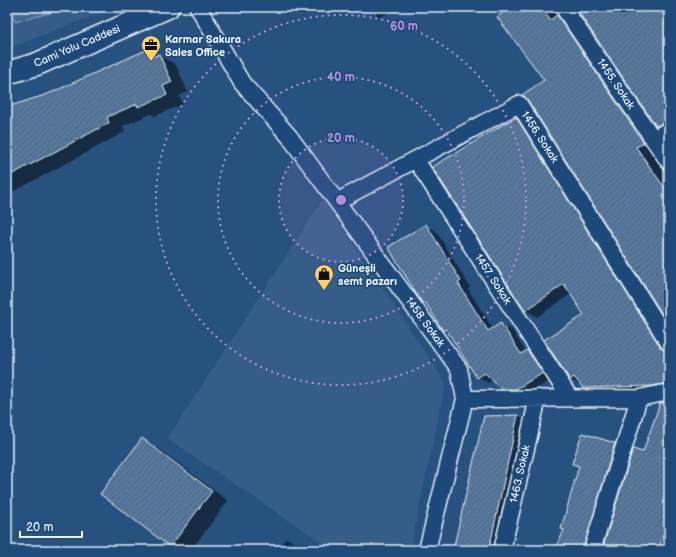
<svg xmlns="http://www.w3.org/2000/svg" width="676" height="557" viewBox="0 0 676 557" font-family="'Balsamiq Sans',sans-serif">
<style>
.built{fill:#355d88}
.grass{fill:#436891;stroke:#96acc4}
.shadow{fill:#0007}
.building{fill:url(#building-hatch);stroke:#e8f1f8}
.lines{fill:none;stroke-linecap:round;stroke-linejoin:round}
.street-casing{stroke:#e8f1f8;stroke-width:19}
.secondary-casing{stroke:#e8f1f8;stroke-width:25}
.street{stroke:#1f4a7a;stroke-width:16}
.secondary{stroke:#1f4a7a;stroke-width:22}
.ring{fill:none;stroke:#b28edc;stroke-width:2;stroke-dasharray:2 4}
.labels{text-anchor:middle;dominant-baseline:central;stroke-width:3.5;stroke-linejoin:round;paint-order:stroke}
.poi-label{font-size:11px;font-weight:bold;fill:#e8f1f8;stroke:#1f4a7a;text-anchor:start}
.street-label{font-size:11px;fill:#e8f1f8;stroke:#1f4a7a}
.centre{fill:#b28edc;stroke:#1f4a7a;stroke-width:2}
.ring-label{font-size:12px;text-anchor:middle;font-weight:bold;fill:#b28edc;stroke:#1f4a7a;stroke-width:3.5;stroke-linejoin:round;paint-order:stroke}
</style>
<defs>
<pattern id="building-hatch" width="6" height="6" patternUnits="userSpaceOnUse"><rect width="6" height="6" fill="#57789d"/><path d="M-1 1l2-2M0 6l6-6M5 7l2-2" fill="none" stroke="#4f6278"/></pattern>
</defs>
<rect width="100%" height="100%" fill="#27517f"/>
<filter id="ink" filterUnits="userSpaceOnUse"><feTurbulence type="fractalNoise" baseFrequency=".025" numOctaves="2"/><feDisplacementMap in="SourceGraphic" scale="8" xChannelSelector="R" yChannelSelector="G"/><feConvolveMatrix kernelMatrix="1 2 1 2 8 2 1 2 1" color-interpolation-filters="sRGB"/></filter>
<g filter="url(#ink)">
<!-- built -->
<path class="built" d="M7,7H116L7,49Z
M323,199L446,383L410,550H333L167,439Z"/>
<!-- grass -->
<path class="grass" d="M11,7H72L15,22Z"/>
<!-- shadow -->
<path class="shadow" d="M366,7H401L380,17Z
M513,7H566L565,19L669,171V323L546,80Z
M576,7H664L669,15V130L667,131L657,126Z
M146,51L156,57L159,55L176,65L188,92L179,96L183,104L155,116L151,114L123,126L125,132L7,195V108L48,95Z
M516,118L527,124L669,350V391L595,395L570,379L586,315L571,294L537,317L526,310Z
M426,225L436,231L470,287L468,289L493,329L501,324L512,330L526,352L527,351L538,357L552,379L527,395H513L502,388L493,380L488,383L478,377L450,334L444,330L429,306L424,303Z
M669,402V550H603L644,453Z
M518,416L529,422L501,550H454L485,417Z
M582,434L615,444L626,451L596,550H556L565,530L579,467L573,464Z
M142,439L158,448L228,501L191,550H177L171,546L101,494Z
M286,538L302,547L306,550H277Z"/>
<!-- building -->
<path class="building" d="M511,7H541L550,20L557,15L644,143L636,147L669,194V325L527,99L522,95L544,80L497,17Z
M575,7H658L669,23V121L656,126Z
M146,50L150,58L159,54L172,82L163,86L167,95L138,107L137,104L107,117L109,123L7,177V107L48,94Z
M516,117L661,348L669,352V383L652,386L583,388L574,377L570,380L544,340L584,315L564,284L525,311L432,167Z
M426,224L461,281L458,283L488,331L501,323L521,354L527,350L543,373L516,389H501L485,373L477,378L446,329L443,331L426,303L423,304L422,303L388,247Z
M669,402V515L659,550H602L633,449L643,452L660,403Z
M518,415L489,550H453L484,416Z
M582,433L615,443L583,550H555L564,530L561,529L579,466L572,464Z
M142,438L212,491L170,547L100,494Z"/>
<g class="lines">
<defs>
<path id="street" d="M198,7L242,83L289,136L459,369L465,399L427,550
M563,7L669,162
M653,139L669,130
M416,160L570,398
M338,201L519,104L669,343
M465,399L639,398L669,392
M502,550L538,398
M592,550L639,398"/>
<path id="secondary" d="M7,73L37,64L168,7"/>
</defs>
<!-- street casing -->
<use href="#street" class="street-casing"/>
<!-- secondary casing -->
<use href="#secondary" class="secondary-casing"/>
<!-- street -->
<use href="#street" class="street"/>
<!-- secondary -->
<use href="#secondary" class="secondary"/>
</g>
</g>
<!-- distance rings -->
<circle cx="341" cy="200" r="62" fill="#b28edc" fill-opacity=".12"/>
<g class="ring">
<circle cx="341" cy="200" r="62"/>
<circle cx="341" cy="200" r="123"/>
<circle cx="341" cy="200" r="185"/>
</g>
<!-- icons -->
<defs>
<symbol id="office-pin" viewBox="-11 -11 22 30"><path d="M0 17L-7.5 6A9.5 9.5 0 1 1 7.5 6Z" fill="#ffd166" stroke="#1f4a7a"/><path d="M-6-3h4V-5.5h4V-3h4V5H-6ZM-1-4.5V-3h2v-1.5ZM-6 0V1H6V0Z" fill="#111"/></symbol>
<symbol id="shop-pin" viewBox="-11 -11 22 30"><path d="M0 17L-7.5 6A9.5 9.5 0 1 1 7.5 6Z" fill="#ffd166" stroke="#1f4a7a"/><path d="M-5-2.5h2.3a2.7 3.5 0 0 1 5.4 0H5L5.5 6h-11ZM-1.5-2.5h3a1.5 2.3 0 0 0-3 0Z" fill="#111"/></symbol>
</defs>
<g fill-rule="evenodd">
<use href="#office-pin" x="140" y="34" width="22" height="30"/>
<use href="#shop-pin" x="313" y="263" width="22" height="30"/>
</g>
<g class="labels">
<!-- poi labels -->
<g class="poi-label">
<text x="165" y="39">Karmar Sakura<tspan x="165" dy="13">Sales Office</tspan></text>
<text x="338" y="268">Güneşli<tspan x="338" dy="13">semt pazarı</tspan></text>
</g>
<!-- street labels -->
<g class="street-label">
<text transform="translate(77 46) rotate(-23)">Cami Yolu Caddesi</text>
<text transform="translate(616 84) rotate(56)">1455. Sokak</text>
<text transform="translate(540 137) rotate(57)">1456. Sokak</text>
<text transform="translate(493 279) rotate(57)">1457. Sokak</text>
<text transform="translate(425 322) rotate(54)">1458. Sokak</text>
<text transform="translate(520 474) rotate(-77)">1463. Sokak</text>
</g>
</g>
<circle cx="341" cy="200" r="6" class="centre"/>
<g class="ring-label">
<text x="404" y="30">60 m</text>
<text x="341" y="81">40 m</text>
<text x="341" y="142">20 m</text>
</g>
<!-- margin -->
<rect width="676" height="557" fill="none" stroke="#1f4a7a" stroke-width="24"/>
<rect x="12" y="12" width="652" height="533" fill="none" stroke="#e8f1f8" stroke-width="1.5" filter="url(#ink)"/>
<!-- scale -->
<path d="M20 531v6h62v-6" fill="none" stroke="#e8f1f8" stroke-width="2"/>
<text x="26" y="531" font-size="12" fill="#e8f1f8" stroke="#1f4a7a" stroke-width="3" paint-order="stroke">20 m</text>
</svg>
